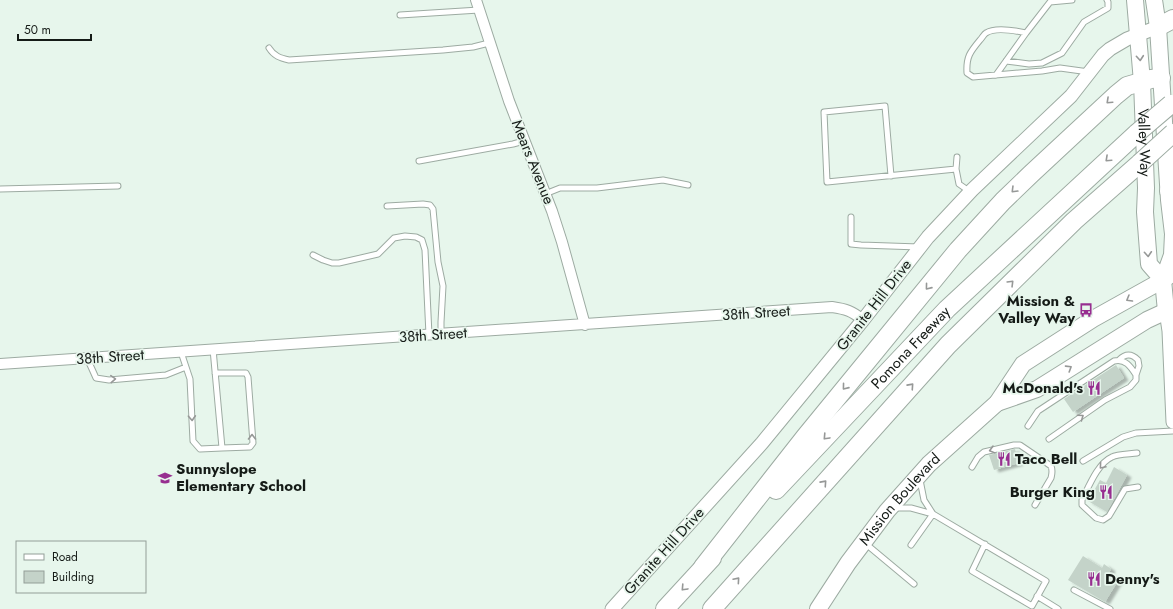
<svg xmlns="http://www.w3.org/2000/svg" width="1173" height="609" viewBox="0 0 1173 609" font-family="Jost,sans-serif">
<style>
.building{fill:#c4d3c9;filter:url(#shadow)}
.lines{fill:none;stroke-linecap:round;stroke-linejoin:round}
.service-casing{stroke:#9daba2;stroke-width:7}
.minor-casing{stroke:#9daba2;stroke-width:12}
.tertiary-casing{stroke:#9daba2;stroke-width:15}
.primary-casing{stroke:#9daba2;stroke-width:18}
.motorway-casing{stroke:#9daba2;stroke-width:20}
.service{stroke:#fff;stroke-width:5}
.minor{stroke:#fff;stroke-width:10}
.tertiary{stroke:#fff;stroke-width:13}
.primary{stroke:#fff;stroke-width:16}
.motorway{stroke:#fff;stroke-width:18}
.motorway-bridge-casing{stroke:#9daba2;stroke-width:20;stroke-linecap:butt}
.motorway-bridge{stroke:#fff;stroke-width:18}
.oneway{stroke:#969897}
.labels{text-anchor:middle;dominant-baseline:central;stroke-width:3.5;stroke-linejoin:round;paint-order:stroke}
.street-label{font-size:15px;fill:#151b17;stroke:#e7f6ec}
.poi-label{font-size:15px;font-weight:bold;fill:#151b17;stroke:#e7f6ec;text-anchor:end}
</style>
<defs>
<filter id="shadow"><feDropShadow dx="4.5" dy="2.5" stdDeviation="1" flood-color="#0004"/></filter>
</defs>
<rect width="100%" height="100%" fill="#e7f6ec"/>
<!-- building -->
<path class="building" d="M1116,365L1124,378L1073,412L1064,399Z
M1015,449L1019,463L994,470L989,455Z
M1114,467L1127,475L1107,512L1088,501L1100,480L1106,483Z
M1083,556L1102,568L1104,564L1111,569L1109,573L1119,579L1105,602L1068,580Z"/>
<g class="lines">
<defs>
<path id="service" d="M1072,0L1050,2L1026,33C1017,31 995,27 986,33C984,34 982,38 980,40C970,52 966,57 967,73L973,77L1042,71L1060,68L1089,72
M400,15L479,10
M269,48C274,56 280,58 289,60L443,50L473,47L489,43
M1006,61L1029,64L1042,63L1062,53L1084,22L1108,8V2L1107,0
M996,75L1026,33
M957,157L956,169L959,184L969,191
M419,161L513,144L524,141
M891,176L885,106L824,112L827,182L956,169
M0,189L118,186
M545,194L560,188H597L663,180L688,185
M387,206L423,204L430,205L433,209L438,262L443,286L441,322V334
M851,217V244L861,245L919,247
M313,255L323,260L332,263H339L378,254L394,238L405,236L416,237L422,240L425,250L429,335
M181,352L190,379L193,441L200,449L222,448L213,349
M87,358L96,378L109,380L166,375L186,367
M1119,360C1126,353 1132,354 1138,360L1139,366L1136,375
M215,373H246L248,377L253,443L250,447L222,448
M1028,426L1038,411L1114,361C1125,358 1131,367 1136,375V380L1130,387L1105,400L1049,439
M1137,453C1130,454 1117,454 1112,457C1098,463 1089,486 1082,500V505L1096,518L1103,520L1109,516L1125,489L1138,487
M1083,461L1123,437L1136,433L1173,431
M972,467L978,457L984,452L1014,445H1020L1051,466C1053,471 1052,473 1051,478L1035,505
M895,508H911L933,514L924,500L920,480
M866,544L914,584
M911,545L933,514L1046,581L1032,606L972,571L985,544
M1074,590L1110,609
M1037,596L1058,609"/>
<path id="minor" d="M476,0L509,101L552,211L562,242L585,325
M0,364L832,307C846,309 852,311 863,320"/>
<path id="tertiary" d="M1166,311L1169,331L1173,422
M612,609L762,443L863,320L928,237L972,190L1071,96L1103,55L1110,49L1127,39L1158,27"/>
<g id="primary">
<path id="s1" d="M1135,0L1142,82L1146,188L1145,212L1149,264L1163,280"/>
<path d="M1154,0L1158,27L1169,200L1173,234L1172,255L1163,280L1166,311"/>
<path d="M997,403L1037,389L1147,320L1173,308"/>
<path id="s2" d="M818,609L848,563L887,511L929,464L997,403L1023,364L1093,319L1163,280L1173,273"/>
</g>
<g id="motorway">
<path d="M1158,27L1173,19"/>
<path d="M1169,191L1173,187"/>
<path id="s3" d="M776,490L947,309L1137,133"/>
<path d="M703,567L805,437L958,250L1003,201L1031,174L1116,95L1127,86L1151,79L1161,78"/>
<path d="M665,609L712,558"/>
<path d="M712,609L948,345L1074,221L1140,163"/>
</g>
</defs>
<!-- service casing -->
<use href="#service" class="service-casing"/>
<!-- minor casing -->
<use href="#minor" class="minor-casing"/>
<!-- tertiary casing -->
<use href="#tertiary" class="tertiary-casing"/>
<!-- primary casing -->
<use href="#primary" class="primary-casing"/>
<!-- motorway casing -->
<use href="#motorway" class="motorway-casing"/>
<!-- service -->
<use href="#service" class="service"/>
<!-- minor -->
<use href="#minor" class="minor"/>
<!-- tertiary -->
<use href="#tertiary" class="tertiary"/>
<!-- primary -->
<use href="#primary" class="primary"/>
<!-- motorway -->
<use href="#motorway" class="motorway"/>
<defs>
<path id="motorway-bridge" d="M1137,133L1171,104
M1140,163L1173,133"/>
</defs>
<!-- motorway-bridge casing -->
<use href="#motorway-bridge" class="motorway-bridge-casing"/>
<!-- motorway-bridge -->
<use href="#motorway-bridge" class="motorway-bridge"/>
</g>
<!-- one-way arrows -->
<defs><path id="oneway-chevron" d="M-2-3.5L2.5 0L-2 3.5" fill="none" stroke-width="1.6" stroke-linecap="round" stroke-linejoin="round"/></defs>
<g class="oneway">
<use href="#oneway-chevron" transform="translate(1140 58) rotate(85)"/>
<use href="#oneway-chevron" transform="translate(1109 101) rotate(137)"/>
<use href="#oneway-chevron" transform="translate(1108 159) rotate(137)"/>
<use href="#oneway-chevron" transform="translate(1014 190) rotate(135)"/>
<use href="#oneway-chevron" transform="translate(1148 254) rotate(86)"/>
<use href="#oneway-chevron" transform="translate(1011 283) rotate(-45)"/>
<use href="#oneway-chevron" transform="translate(928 287) rotate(129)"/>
<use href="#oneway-chevron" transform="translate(1129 299) rotate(150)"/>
<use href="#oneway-chevron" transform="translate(1069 368) rotate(-32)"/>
<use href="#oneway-chevron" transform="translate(113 379) rotate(-3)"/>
<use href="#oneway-chevron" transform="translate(911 386) rotate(-48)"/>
<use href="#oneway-chevron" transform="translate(845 387) rotate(129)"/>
<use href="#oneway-chevron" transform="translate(1081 417) rotate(-35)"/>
<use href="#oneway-chevron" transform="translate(192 418) rotate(87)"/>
<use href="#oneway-chevron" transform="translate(252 437) rotate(-90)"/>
<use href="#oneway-chevron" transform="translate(826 437) rotate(133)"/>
<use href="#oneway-chevron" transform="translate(992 450) rotate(165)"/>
<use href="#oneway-chevron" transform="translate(1102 466) rotate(130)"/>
<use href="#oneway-chevron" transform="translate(824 483) rotate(-48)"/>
<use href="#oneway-chevron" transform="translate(737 580) rotate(-49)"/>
<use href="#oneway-chevron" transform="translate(684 588) rotate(133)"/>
</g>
<!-- icons -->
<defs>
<symbol id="bus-bare" viewBox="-9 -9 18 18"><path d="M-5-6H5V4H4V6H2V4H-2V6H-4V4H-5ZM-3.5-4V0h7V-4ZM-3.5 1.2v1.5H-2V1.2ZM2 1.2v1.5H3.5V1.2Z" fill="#972e90" stroke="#e7f6ec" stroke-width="2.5" paint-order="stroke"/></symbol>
<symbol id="restaurant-bare" viewBox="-9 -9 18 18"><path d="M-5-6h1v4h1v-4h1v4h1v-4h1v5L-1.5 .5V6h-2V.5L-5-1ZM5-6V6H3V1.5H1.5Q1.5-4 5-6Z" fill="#972e90" stroke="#e7f6ec" stroke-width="2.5" paint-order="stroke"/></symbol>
<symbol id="school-bare" viewBox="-9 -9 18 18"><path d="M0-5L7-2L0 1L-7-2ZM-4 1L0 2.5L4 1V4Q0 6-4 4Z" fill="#972e90" stroke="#e7f6ec" stroke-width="2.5" paint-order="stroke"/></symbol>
</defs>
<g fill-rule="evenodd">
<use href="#bus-bare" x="1076" y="300" width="20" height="20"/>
<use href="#restaurant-bare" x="1084" y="378" width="20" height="20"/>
<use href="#restaurant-bare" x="994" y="449" width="20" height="20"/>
<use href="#school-bare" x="155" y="468" width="20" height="20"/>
<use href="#restaurant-bare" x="1096" y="482" width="20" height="20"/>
<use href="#restaurant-bare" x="1084" y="569" width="20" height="20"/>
</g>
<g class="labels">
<!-- street labels -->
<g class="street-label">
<text stroke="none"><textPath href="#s1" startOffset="143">Valley Way</textPath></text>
<text transform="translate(533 162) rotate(68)">Mears Avenue</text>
<text transform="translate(874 305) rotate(-52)">Granite Hill Drive</text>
<text transform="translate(756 313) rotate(-4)">38th Street</text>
<text transform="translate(433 335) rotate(-4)">38th Street</text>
<text stroke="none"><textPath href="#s3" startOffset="196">Pomona Freeway</textPath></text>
<text transform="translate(110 357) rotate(-4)">38th Street</text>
<text stroke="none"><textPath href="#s2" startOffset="137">Mission Boulevard</textPath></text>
<text transform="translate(664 551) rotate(-48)">Granite Hill Drive</text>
</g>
<!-- poi labels -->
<g class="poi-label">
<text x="1075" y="301">Mission &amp;<tspan x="1075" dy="17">Valley Way</tspan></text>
<text x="1083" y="388">McDonald's</text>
<text x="1015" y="459" text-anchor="start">Taco Bell</text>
<text x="176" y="469" text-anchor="start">Sunnyslope<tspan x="176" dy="17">Elementary School</tspan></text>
<text x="1095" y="492">Burger King</text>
<text x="1105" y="579" text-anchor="start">Denny's</text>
</g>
</g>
<!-- legend -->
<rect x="16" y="541" width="130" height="52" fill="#e7f6ec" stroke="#939e97"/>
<rect x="24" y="554" width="20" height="6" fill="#ffffff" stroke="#939e97"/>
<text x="52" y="561" font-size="12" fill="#151b17">Road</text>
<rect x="24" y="571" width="20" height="12" fill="#c4d3c9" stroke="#939e97"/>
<text x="52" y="581" font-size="12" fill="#151b17">Building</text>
<!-- scale -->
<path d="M18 34v6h73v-6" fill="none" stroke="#151b17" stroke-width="2"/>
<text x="24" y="34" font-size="12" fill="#151b17" stroke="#e7f6ec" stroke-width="3" paint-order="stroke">50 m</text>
</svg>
